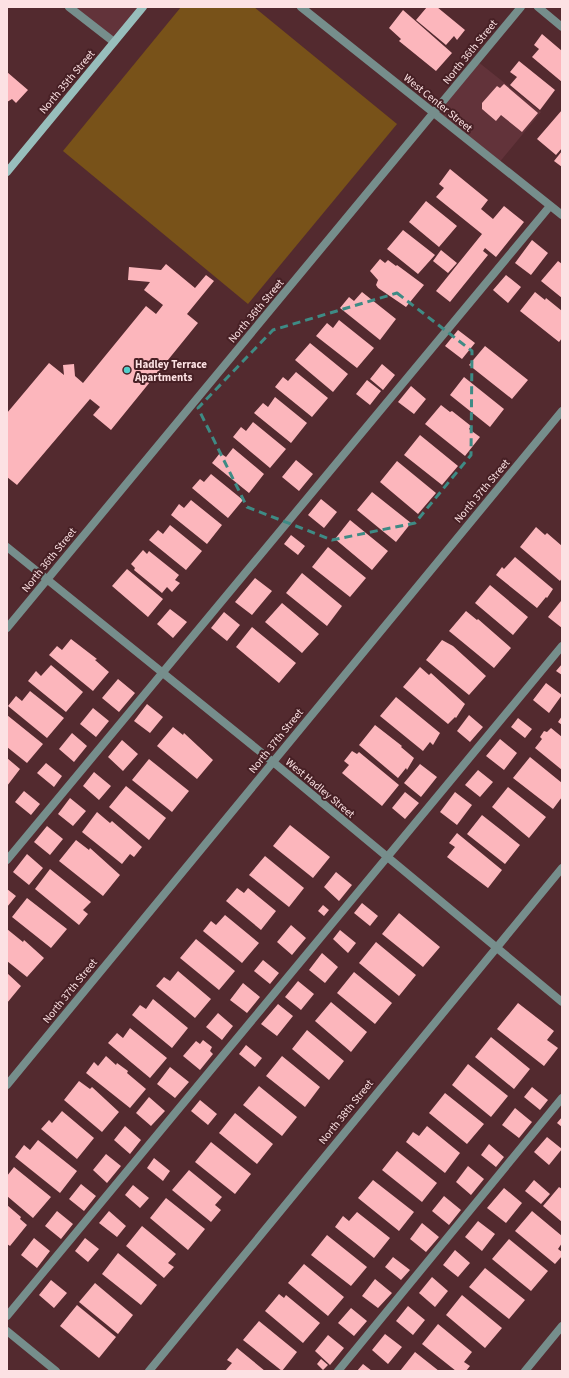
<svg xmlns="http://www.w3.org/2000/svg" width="569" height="1378" viewBox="0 0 569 1378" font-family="'Source Sans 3',sans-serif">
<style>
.built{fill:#62333a}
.green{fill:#785219}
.building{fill:#fcb6bc}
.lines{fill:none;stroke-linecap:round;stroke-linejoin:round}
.service{stroke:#768e8c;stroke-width:8}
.minor{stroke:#768e8c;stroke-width:8}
.tertiary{stroke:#768e8c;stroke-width:8}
.secondary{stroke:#98bebc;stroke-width:8}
.marked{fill:none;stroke:#3e8b85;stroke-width:3;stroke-dasharray:8 5;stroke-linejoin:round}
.poi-dot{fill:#53cdca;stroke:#472025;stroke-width:1.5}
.labels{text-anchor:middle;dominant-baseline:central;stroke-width:4;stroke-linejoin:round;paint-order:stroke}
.street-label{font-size:11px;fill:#fce1e3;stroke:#472025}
.poi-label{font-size:11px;font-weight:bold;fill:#fce1e3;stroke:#472025;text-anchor:start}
</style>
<rect width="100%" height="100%" fill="#532a2f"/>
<!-- built -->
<path class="built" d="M69,7H143L114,42Z
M477,61L541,112L498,164L434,114Z"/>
<!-- green -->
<path class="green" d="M181,7H254L397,124L248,304L63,151Z"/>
<!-- building -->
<path class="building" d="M427,7H437L465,30L457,40L454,36L446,45L416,20Z
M403,10L452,53L436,71L399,41L401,39L389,28Z
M542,34L562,51V82L532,57L539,49L534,45Z
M519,61L555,90L540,110L510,85L517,77L510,72Z
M7,72L28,90L16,103L12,99L7,102Z
M504,84L538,113L522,132L501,115L496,121L482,109V103L497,86L500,88Z
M562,110V148L556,155L537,139Z
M562,151V167L554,161Z
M450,169L488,200L481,209L493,219L504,206L524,222L496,257L485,248L483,251L488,255L450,302L436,291L482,234L436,197L444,188L439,184Z
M426,201L457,226L439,247L409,222Z
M403,230L435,255L418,274L387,249Z
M532,240L548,253L531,275L515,263Z
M441,250L457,263L448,273L433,261Z
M380,259L385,263L388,260L396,266L397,265L424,285L406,307L378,288L376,285L378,280L370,271Z
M558,261L562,264V298L541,281Z
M166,264L195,288L206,275L214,281L187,314L198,323L111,430L93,415L100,407L90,399L17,485L7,477V413L49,363L64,375L63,365L74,364L75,376L83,383L146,306L156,314L163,305L144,290L150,282L128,280L129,267L161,270Z
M506,275L521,287L508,303L493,290Z
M362,292L396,319L380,340L340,308L349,297L354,301Z
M535,292L545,300L546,298L562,311V338L559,342L520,311Z
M339,320L374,348L357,368L316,336L327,323L333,328Z
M458,330L475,343L462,359L445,346Z
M310,343L348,374L333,392L295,360Z
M485,346L528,380L512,399L469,365Z
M382,364L395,375L383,390L370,379Z
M296,372L328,398L312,417L275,387L283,377L288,381Z
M464,377L504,409L490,427L450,395Z
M367,380L381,391L370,405L356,394Z
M411,386L426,399L414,414L398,402Z
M275,397L307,423L291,443L254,413L263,403L268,407Z
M441,405L450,412L452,411L471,426L469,429L480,437L465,456L425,424Z
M253,422L286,449L270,468L233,437L241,427L246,431Z
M420,435L458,466L442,485L404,455Z
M233,448L264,474L249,493L212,463L220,453L226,457Z
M296,460L313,474L299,491L282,477Z
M397,461L436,493L418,514L380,482Z
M211,474L243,500L228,518L192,488L200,479L204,482Z
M372,492L411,523L396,542L357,510Z
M321,499L337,512L324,528L308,515Z
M191,500L222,525L207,544L171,515L179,504L184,508Z
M350,520L388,551L372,570L335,539Z
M170,525L202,551L186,570L149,540L158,530L163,534Z
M536,527L545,535L547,533L562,546V578L560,581L520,547Z
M291,535L305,546L298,555L284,544Z
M328,547L366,578L350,597L312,567Z
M143,550L147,554L149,551L179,575L175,580L180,583L172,592L167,587L162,593L134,570L135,568L131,564Z
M515,557L553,589L547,598L546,597L537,608L496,575L502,567L504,569Z
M127,569L163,599L148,617L112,586Z
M302,573L342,606L327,626L286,593Z
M255,578L272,591L252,615L235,602Z
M490,585L528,617L513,635L475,603Z
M561,601L562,602V628L548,617Z
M282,603L319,634L302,653L265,622Z
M170,609L187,622L173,638L157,624Z
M466,611L477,620L478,619L511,648L494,668L449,631Z
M224,612L240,625L227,641L211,628Z
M252,627L296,663L279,683L236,647Z
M71,639L97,659L95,660L109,672L93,691L49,655L57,646L62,650Z
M442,640L453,646L486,676L469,695L426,660Z
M562,664V675L556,671Z
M51,665L83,692L66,712L28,681L36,671L41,676Z
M420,667L429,675L431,673L465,704L456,718L455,717L448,724L403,687Z
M118,679L135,693L119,712L102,698Z
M546,683L562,695L549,713L533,700Z
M30,691L64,718L47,738L8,706L16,696L22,701Z
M396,697L440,733L433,745L430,742L423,751L380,716Z
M147,704L163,717L150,733L134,721Z
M93,708L109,721L96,737L80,724Z
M7,715L43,744L27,763L7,747Z
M469,715L483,727L470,742L457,731Z
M562,716V725L558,722Z
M518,718L532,729L525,738L511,727Z
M375,725L402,746L401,747L414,758L407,770L406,768L398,778L359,745Z
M173,727L183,735L184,733L213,760L197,779L157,746Z
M551,728L562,737V770L535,748L542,739L540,737L544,731L547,732Z
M72,733L87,746L74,762L59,749Z
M500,739L517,753L504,770L486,756Z
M122,740L138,754L123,771L108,757Z
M352,751L357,754L359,752L399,785L382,806L342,773L349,765L344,761Z
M530,757L562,783V797L553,809L513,778Z
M7,758L20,769L7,786Z
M149,759L189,791L172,812L132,780Z
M46,763L62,776L54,787L37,773Z
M420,764L437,777L421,797L404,783Z
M478,770L493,782L480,797L465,785Z
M94,772L111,786L99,800L83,786Z
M126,786L166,818L149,840L109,807Z
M508,787L546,817L529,838L492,807Z
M24,791L40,804L31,815L15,802Z
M405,792L419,803L405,819L392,808Z
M455,792L472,805L457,825L440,812Z
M70,798L86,811L73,826L58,814Z
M97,812L110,823L112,821L142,847L134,857L130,854L122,864L82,832Z
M482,815L520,845L505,864L467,834Z
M290,825L330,857L313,878L273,846Z
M47,826L63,839L50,855L34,842Z
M457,833L502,870L488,888L447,857L455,847L449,843Z
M76,840L89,850L90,848L120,875L103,896L59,861Z
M27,854L43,868L29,885L13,872Z
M265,856L304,888L289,907L249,875Z
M50,869L91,902L83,910L88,914L79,925L35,889Z
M336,872L352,885L339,901L324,887Z
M237,888L244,893L248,888L276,911L261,930L226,901Z
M7,889L16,896L7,907Z
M27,898L67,929L51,948L12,917Z
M362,903L378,916L370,926L354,913Z
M323,905L329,910L324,916L318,911Z
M399,913L440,947L423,967L382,934Z
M225,915L259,943L242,963L203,931L211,921L216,925Z
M291,925L306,938L292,955L277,942Z
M7,929L23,942L24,940L44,958L27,977L7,961Z
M340,930L356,943L348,953L333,939Z
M196,939L235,971L219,990L180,958Z
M376,942L416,975L399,996L359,963Z
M322,953L338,967L325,983L309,970Z
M263,960L279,973L270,984L254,971Z
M178,971L211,999L195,1018L156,986L164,977L170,981Z
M354,972L392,1003L375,1024L337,993Z
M7,973L21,986L7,1003Z
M298,981L314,994L301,1010L285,997Z
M243,983L260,997L247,1013L230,1000Z
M153,999L188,1028L172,1048L132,1015L140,1005L146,1009Z
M331,1002L367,1032L351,1052L315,1021Z
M518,1003L554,1031L547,1040L558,1048L544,1066L497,1029Z
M278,1004L293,1016L277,1036L261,1024Z
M218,1013L233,1026L222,1040L206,1027Z
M130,1028L167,1058L150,1078L108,1043L117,1033L123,1038Z
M307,1030L344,1061L329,1080L292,1049Z
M491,1037L530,1069L514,1089L475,1057Z
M203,1040L212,1047L210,1051L213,1054L200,1070L183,1056L196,1041L200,1044Z
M246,1045L262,1058L255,1067L239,1054Z
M106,1056L116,1065L117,1063L128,1071L127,1073L146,1089L130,1108L86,1073L94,1062L98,1066Z
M282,1056L320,1087L305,1107L266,1076Z
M468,1064L508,1096L491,1117L452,1085Z
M170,1067L189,1082L175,1098L157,1084Z
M79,1081L90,1089L92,1087L119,1112L102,1132L64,1100Z
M259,1086L297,1117L282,1136L243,1105Z
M532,1087L548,1100L540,1110L524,1097Z
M445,1093L484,1124L467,1144L429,1113Z
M149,1097L165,1111L151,1126L136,1113Z
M200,1100L217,1114L208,1125L191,1111Z
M515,1108L532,1122L519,1138L502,1125Z
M62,1111L94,1138L77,1159L41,1129L49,1120L52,1123Z
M235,1113L273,1144L257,1164L219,1133Z
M562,1117V1127L557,1123Z
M125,1126L141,1140L130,1154L114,1140Z
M427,1126L460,1153L445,1173L406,1142L413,1132L419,1136Z
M547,1137L562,1149L549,1165L534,1152Z
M38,1140L77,1171L60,1193L15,1157L24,1145L30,1150Z
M211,1142L251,1174L235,1194L195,1162Z
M489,1144L504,1157L496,1167L481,1155Z
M397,1151L437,1183L422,1202L382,1170Z
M106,1154L121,1166L107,1183L93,1170Z
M154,1158L170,1171L163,1181L147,1168Z
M468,1166L484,1179L471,1195L456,1182Z
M14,1167L51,1197L33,1218L7,1196V1176Z
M189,1170L222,1197L215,1205L221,1210L211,1222L172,1190Z
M373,1180L414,1212L399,1231L358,1198Z
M534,1180L550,1194L541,1204L525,1191Z
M81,1184L96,1196L84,1211L69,1199Z
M133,1185L149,1198L140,1208L125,1195Z
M559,1187L562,1189V1222L543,1206Z
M504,1188L522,1203L506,1223L487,1208Z
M444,1196L461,1210L449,1225L432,1211Z
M166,1198L205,1229L188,1250L150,1218Z
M7,1205L21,1217L20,1219L27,1225L10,1246L7,1244Z
M57,1211L73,1224L61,1239L45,1226Z
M109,1211L126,1226L117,1237L99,1223Z
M532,1211L562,1236V1243L558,1249L562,1252V1256L555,1264L515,1231Z
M357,1212L390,1238L374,1258L335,1227L343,1216L349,1221Z
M478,1221L495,1234L482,1251L465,1237Z
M422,1223L439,1237L426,1252L410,1239Z
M142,1226L176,1254L168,1263L174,1267L164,1278L126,1246Z
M327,1235L367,1267L351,1286L311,1255Z
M34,1238L50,1251L37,1268L21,1255Z
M85,1238L99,1249L88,1262L75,1251Z
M509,1239L548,1271L531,1291L492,1259Z
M455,1250L470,1263L458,1277L443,1265Z
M118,1253L157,1285L141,1305L102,1274Z
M393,1257L410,1270L401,1280L385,1267Z
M304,1264L344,1297L328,1316L288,1283Z
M485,1268L525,1300L509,1319L469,1287Z
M432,1277L448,1291L435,1307L419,1293Z
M375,1279L392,1293L378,1308L362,1296Z
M51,1280L67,1293L54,1308L39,1295Z
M95,1283L133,1315L118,1334L79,1302Z
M279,1294L284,1298L286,1295L320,1323L303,1343L265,1311Z
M462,1295L502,1328L485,1348L446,1315Z
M77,1305L116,1337L99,1358L60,1326Z
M408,1306L425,1320L413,1335L396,1321Z
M351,1308L367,1321L354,1336L338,1323Z
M259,1321L297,1352L282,1371L243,1340Z
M438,1324L472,1352L464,1362L470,1366L466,1371H456L422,1344Z
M385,1334L402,1347L388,1364L372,1350Z
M328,1335L344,1348L330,1365L315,1351Z
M237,1348L265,1371H225L232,1363L227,1360Z
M415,1352L439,1371H400Z
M321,1359L328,1365L323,1370L317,1364Z
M363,1364L372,1371H357Z"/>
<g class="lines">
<!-- service -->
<path class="service" d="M69,7L114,42
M538,7L562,27
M7,860L550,206
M7,1316L562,646
M338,1371L562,1098"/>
<!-- minor -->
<path class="minor" d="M7,547L273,762L562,1002
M7,628L521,7
M7,1085L562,411
M149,1371L562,868
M525,1371L562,1326"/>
<!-- tertiary -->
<path class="tertiary" d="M301,7L562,215
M7,1331L56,1371"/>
<!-- secondary -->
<path class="secondary" d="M7,172L143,7"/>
</g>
<!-- marked area -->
<path class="marked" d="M397,293L472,351L471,455L415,523L332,540L247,507L198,408L273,330Z"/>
<!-- markers -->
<circle class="poi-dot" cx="127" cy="370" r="4"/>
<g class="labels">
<!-- street labels -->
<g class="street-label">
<text transform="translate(470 52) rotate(-51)">North 36th Street</text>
<text transform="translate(67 82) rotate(-50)">North 35th Street</text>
<text transform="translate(438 103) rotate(39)">West Center Street</text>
<text transform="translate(256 311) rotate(-50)">North 36th Street</text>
<text transform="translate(482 491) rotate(-50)">North 37th Street</text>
<text transform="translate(49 560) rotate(-51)">North 36th Street</text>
<text transform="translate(276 741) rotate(-51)">North 37th Street</text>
<text transform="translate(320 788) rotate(40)">West Hadley Street</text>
<text transform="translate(70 991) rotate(-51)">North 37th Street</text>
<text transform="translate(346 1112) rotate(-51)">North 38th Street</text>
</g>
<!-- poi labels -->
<g class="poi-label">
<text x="135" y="364">Hadley Terrace<tspan x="135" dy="13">Apartments</tspan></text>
</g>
</g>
<!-- border -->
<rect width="569" height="1378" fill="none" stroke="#fce1e3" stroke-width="16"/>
</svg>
